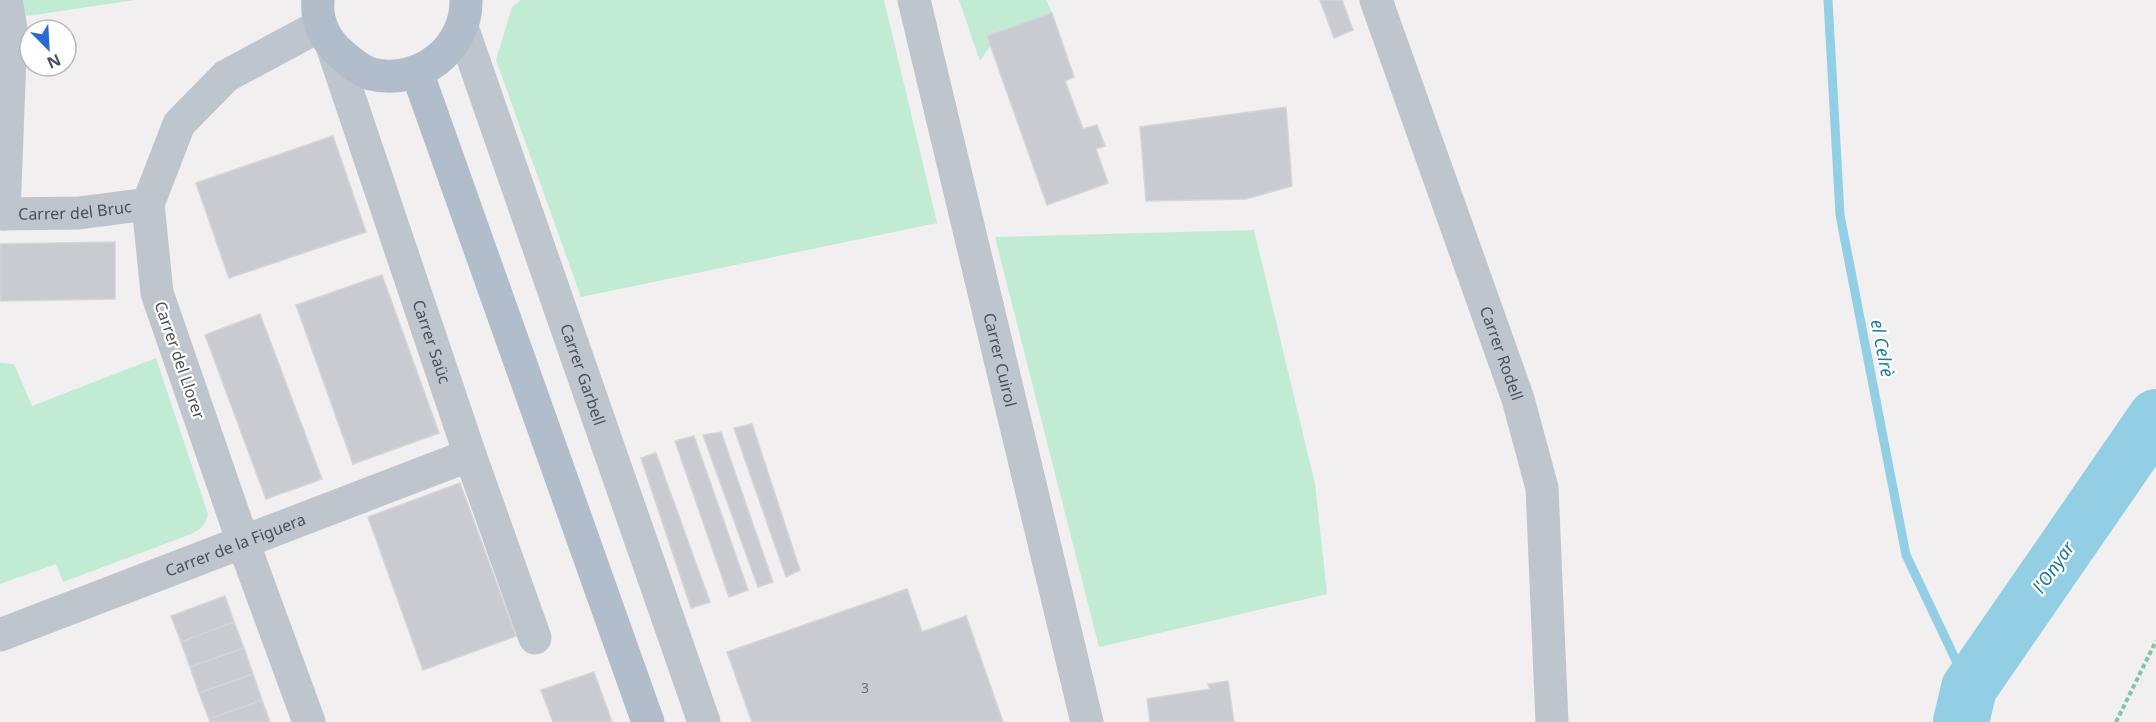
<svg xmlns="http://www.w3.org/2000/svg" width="2156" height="722" viewBox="0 0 2156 722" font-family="'Noto Sans',sans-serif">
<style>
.green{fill:#c1ebd3}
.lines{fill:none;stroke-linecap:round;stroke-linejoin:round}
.stream{stroke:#92cfe4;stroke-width:9}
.river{stroke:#92cfe4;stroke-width:56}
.building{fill:#c9cbd1;stroke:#d3d5da;stroke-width:1.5}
.path{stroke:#7cc6a6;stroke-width:4;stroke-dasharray:4.5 3;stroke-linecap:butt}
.minor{stroke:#bec5cd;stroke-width:33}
.major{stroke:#b1bdcb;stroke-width:33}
.labels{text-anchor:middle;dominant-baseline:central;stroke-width:4.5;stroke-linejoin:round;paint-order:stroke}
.number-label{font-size:14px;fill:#687078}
.street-label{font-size:16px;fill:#48515b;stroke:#fff}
.water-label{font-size:18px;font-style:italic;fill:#187b9e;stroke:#fff}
</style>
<rect width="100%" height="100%" fill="#f1efef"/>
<!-- green -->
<path class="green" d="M16,0H135L20,17Z
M521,0H884L937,223L581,297L496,60L512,7Z
M959,0H1046L1052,13L987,36L990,46L980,61Z
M1254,230L1315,484L1327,594L1099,647L995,237Z
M156,358L208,514C205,528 198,531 186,536L63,582L56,564L0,584V363L14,364L32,406Z"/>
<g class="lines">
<!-- stream -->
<path class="stream" d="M1828,0L1840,215L1906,555L1969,688"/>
<!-- river -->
<path class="river" d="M1961,722L1969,688L2156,417"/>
</g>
<!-- building -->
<path class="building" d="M1320,0H1342L1353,30L1334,38Z
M1052,13L1074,77L1065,81L1083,129L1097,125L1105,146L1096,149L1108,183L1047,205L987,36Z
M1286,107L1292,186L1246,199L1146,201L1140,127Z
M333,136L366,232L229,278L196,183Z
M115,242V299L0,301V244Z
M382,275L439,433L353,464L296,305Z
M260,314L322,479L266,499L205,335Z
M752,424L800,570L786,577L734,428Z
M721,432L773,582L758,587L703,435Z
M694,436L748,590L729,597L675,441Z
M656,453L710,602L691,608L641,458Z
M460,483L516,636L423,670L368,517Z
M907,589L922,632L966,616L1003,722H752L727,652Z
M225,596L234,622L181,642L171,616Z
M234,622L244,648L190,667L181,642Z
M244,648L253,674L199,693L190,667Z
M594,672L612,722H553L541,690Z
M253,674L262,700L209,719L199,693Z
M1228,681L1234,722H1150L1147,699L1210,689L1208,684Z
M262,700L270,722H210L209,719Z"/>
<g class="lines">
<!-- path -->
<path class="path" d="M2116,722L2156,641"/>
<!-- minor -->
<g class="minor">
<path id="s1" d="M914,0L1087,722"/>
<path id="s2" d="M1376,0L1518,399L1542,488L1552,722"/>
<path id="s3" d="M462,27L704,722"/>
<path id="s4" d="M332,46L470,455L535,638"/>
<path id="s5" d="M0,214L79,213L148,204"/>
<path d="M4,214L11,29L6,0"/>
<path id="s6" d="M0,635L470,455"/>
<path d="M309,722L243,542L157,293L148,204L179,124L226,76L321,25"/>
</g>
<!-- major -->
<path class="major" d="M318,0C316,21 325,40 341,54C350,62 359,70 371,74C419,86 467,49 466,0
M417,72L648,722"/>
</g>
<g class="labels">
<!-- number labels -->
<g class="number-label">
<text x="865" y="687">3</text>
</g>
<!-- street labels -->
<g class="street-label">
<text stroke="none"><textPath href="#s5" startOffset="75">Carrer del Bruc</textPath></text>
<text stroke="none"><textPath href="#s4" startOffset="312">Carrer Saüc</textPath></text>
<text stroke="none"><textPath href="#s2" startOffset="375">Carrer Rodell</textPath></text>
<text transform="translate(180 360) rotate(71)">Carrer del Llorer</text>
<text stroke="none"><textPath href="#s1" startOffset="370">Carrer Cuirol</textPath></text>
<text stroke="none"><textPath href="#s3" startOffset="368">Carrer Garbell</textPath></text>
<text stroke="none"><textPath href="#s6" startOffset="252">Carrer de la Figuera</textPath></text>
</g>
<!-- water labels -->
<g class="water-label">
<text transform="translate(1883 348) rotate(79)">el Celrè</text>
<text transform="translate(2053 567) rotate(-55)">l'Onyar</text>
</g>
</g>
<!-- north arrow -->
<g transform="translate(48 48) rotate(156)"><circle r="28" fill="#ffffff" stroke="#b6b9bd" stroke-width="1.5"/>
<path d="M0-4.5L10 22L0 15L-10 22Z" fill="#2869d2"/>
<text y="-9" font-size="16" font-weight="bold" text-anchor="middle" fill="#48515b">N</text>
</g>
</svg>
